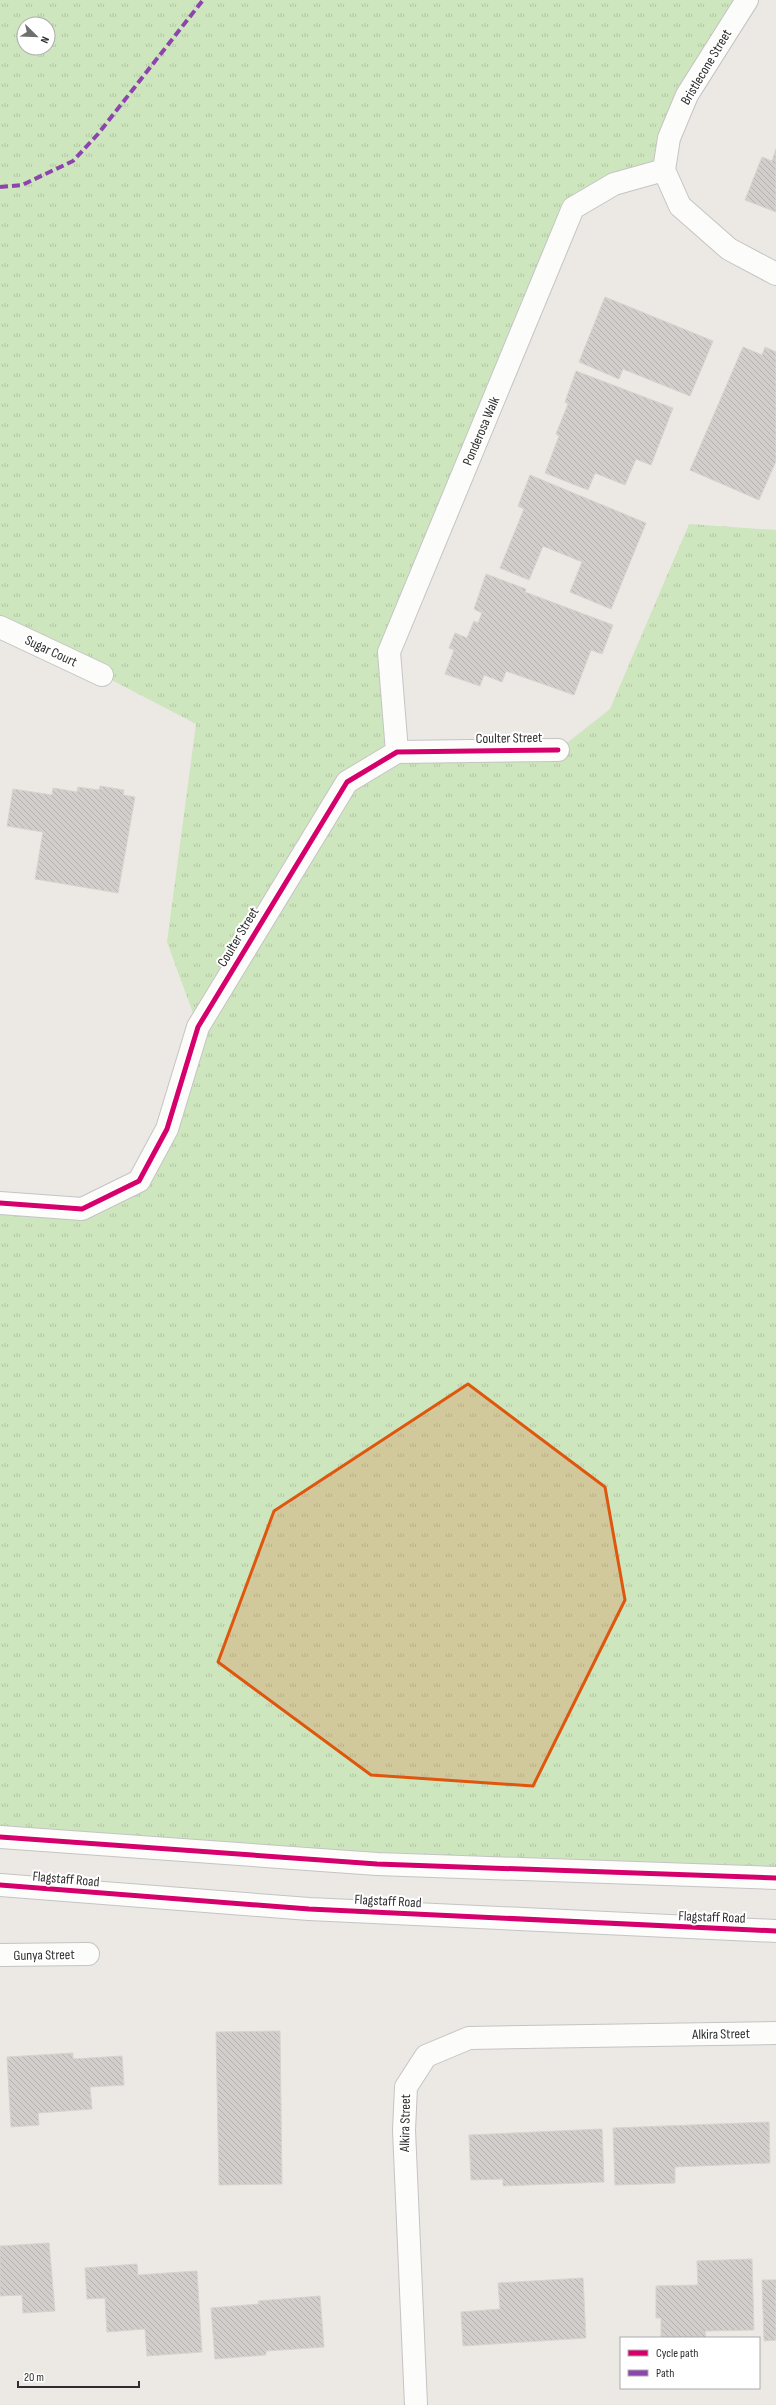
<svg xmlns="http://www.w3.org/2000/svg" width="776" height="2405" viewBox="0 0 776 2405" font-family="'Sofia Sans Condensed',sans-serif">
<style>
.grass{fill:url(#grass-tufts);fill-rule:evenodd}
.building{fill:url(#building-back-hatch);stroke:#d7d4d0}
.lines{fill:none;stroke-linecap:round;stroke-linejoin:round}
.street-casing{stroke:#c5c4c5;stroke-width:24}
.secondary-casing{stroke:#c5c4c5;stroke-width:24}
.street{stroke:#fcfcfb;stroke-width:22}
.secondary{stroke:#fcfcfb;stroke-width:22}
.quiet{stroke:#8e44ad;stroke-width:4;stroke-dasharray:8 4;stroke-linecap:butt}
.cycleway-casing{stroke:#fff;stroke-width:8}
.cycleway{stroke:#d6006c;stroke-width:5}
.marked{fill:#df570e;fill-opacity:0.2;stroke:#df570e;stroke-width:3;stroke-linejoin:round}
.labels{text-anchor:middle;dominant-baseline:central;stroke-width:4;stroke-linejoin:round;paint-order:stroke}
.street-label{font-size:14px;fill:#2e2e2e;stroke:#fff}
</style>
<defs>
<pattern id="grass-tufts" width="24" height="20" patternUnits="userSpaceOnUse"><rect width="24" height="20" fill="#cee6be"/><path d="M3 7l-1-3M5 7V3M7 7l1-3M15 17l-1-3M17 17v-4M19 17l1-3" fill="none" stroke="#b1c6a4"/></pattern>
<pattern id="building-back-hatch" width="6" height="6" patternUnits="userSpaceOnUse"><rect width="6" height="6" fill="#d1cecb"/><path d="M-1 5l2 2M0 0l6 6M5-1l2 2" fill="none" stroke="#b4b1af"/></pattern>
</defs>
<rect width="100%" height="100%" fill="#ece8e4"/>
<!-- grass -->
<path class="grass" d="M0,0H753L669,138L664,170L573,209L389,652L397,752L558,750L610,709L689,524L776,530V1878L0,1837V1203L82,1208L139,1181L198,1027L167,942L196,724L102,675L0,627ZM24,24H48V48H24Z"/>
<!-- building -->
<path class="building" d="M776,149V212L745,200L762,157L772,161Z
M605,297L713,341L690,396L623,369L619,379L579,362Z
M743,347L762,355L765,347L776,352V461L759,500L690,470Z
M576,371L673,408L651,465L636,459L625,485L595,473L588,490L545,473L559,436L556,434L568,404L565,402Z
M530,475L646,523L611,609L570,592L582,562L543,546L529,580L500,568L524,509L518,506Z
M486,574L526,589L525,592L613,625L602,654L591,650L574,695L506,671L502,682L484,675L480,686L445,674L454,650L449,648L455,633L467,638L474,621L478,623L482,613L474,609Z
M100,786L124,790L123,795L135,797L118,893L35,879L43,832L7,826L13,789L52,795L53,788L77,792L78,787L99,790Z
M280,2031L282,2184L219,2185L216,2032Z
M73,2053V2059L122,2056L124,2085L90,2087L92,2109L38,2113L39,2125L11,2127L7,2057Z
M769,2122L770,2163L675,2167V2183L615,2185L613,2128Z
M602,2129L604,2182L503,2186V2179L471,2180L469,2135Z
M49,2243L55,2311L23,2313L22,2295L0,2296V2246Z
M752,2259L754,2330L705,2331L706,2338H661V2318H656V2286L698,2285L697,2261Z
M137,2264L138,2275L197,2271L202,2352L147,2356L145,2329L107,2332L105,2298L87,2299L85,2268Z
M583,2278L586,2338L463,2346L461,2312L500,2309L498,2283Z
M762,2280H776V2340L764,2341Z
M320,2296L324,2347L266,2351V2355L215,2359L211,2308L259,2304L258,2301Z"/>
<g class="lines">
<defs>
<path id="street" d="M747,0L687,95L669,138L664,170L680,206L729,249L776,274
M0,627L102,675
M397,752L389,652L573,208L614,184L664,170
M0,1203L82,1209L139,1181L167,1129L198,1027L347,782L397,752L558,750
M0,1955L88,1954
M416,2405L404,2130L406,2087L426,2056L469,2038L776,2033"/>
<path id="secondary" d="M0,1837L377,1864L776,1878
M0,1885L309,1909L776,1931"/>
</defs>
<!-- street casing -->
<use href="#street" class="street-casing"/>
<!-- secondary casing -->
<use href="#secondary" class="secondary-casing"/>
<!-- street -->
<use href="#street" class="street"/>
<!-- secondary -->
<use href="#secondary" class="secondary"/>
<!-- quiet -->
<path class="quiet" d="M0,187L22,185L73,161L98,134L203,0"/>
<defs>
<path id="cycleway" d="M0,1203L82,1209L139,1181L167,1129L198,1027L347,782L397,752L558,750
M0,1837L377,1864L776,1878
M0,1885L309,1909L776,1931"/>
</defs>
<!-- cycleway casing -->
<use href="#cycleway" class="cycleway-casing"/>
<!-- cycleway -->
<use href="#cycleway" class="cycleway"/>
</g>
<!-- marked area -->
<path class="marked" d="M468,1384L605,1487L625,1600L533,1786L371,1775L218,1662L274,1511Z"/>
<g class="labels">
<!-- street labels -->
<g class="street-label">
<text transform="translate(706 67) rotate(-59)">Bristlecone Street</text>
<text transform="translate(481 431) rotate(-67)">Ponderosa Walk</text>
<text transform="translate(51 651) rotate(25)">Sugar Court</text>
<text transform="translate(509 738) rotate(-1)">Coulter Street</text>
<text transform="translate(238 937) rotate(-59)">Coulter Street</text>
<text transform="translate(66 1879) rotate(5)">Flagstaff Road</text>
<text transform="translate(388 1901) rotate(3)">Flagstaff Road</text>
<text transform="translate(712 1917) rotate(2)">Flagstaff Road</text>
<text transform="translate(44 1955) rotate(-1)">Gunya Street</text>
<text transform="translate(721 2034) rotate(-1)">Alkira Street</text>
<text transform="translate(405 2123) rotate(-89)">Alkira Street</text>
</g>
</g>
<!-- legend -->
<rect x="620" y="2337" width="140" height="52" fill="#ffffff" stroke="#ababab"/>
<rect x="628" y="2350" width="20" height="6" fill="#d6006c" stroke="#ababab"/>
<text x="656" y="2357" font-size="12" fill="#2e2e2e">Cycle path</text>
<rect x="628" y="2370" width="20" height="6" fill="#8e44ad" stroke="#ababab"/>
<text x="656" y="2377" font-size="12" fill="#2e2e2e">Path</text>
<!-- north arrow -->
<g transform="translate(36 36) rotate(113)"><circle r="19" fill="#ffffff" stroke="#ababab"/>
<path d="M0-3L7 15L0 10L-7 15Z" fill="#706f6e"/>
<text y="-6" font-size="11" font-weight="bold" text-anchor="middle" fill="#2e2e2e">N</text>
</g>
<!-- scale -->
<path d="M18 2381v6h121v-6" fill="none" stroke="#2e2e2e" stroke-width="2"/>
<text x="24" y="2381" font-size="12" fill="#2e2e2e" stroke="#ffffff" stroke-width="3" paint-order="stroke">20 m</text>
</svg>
